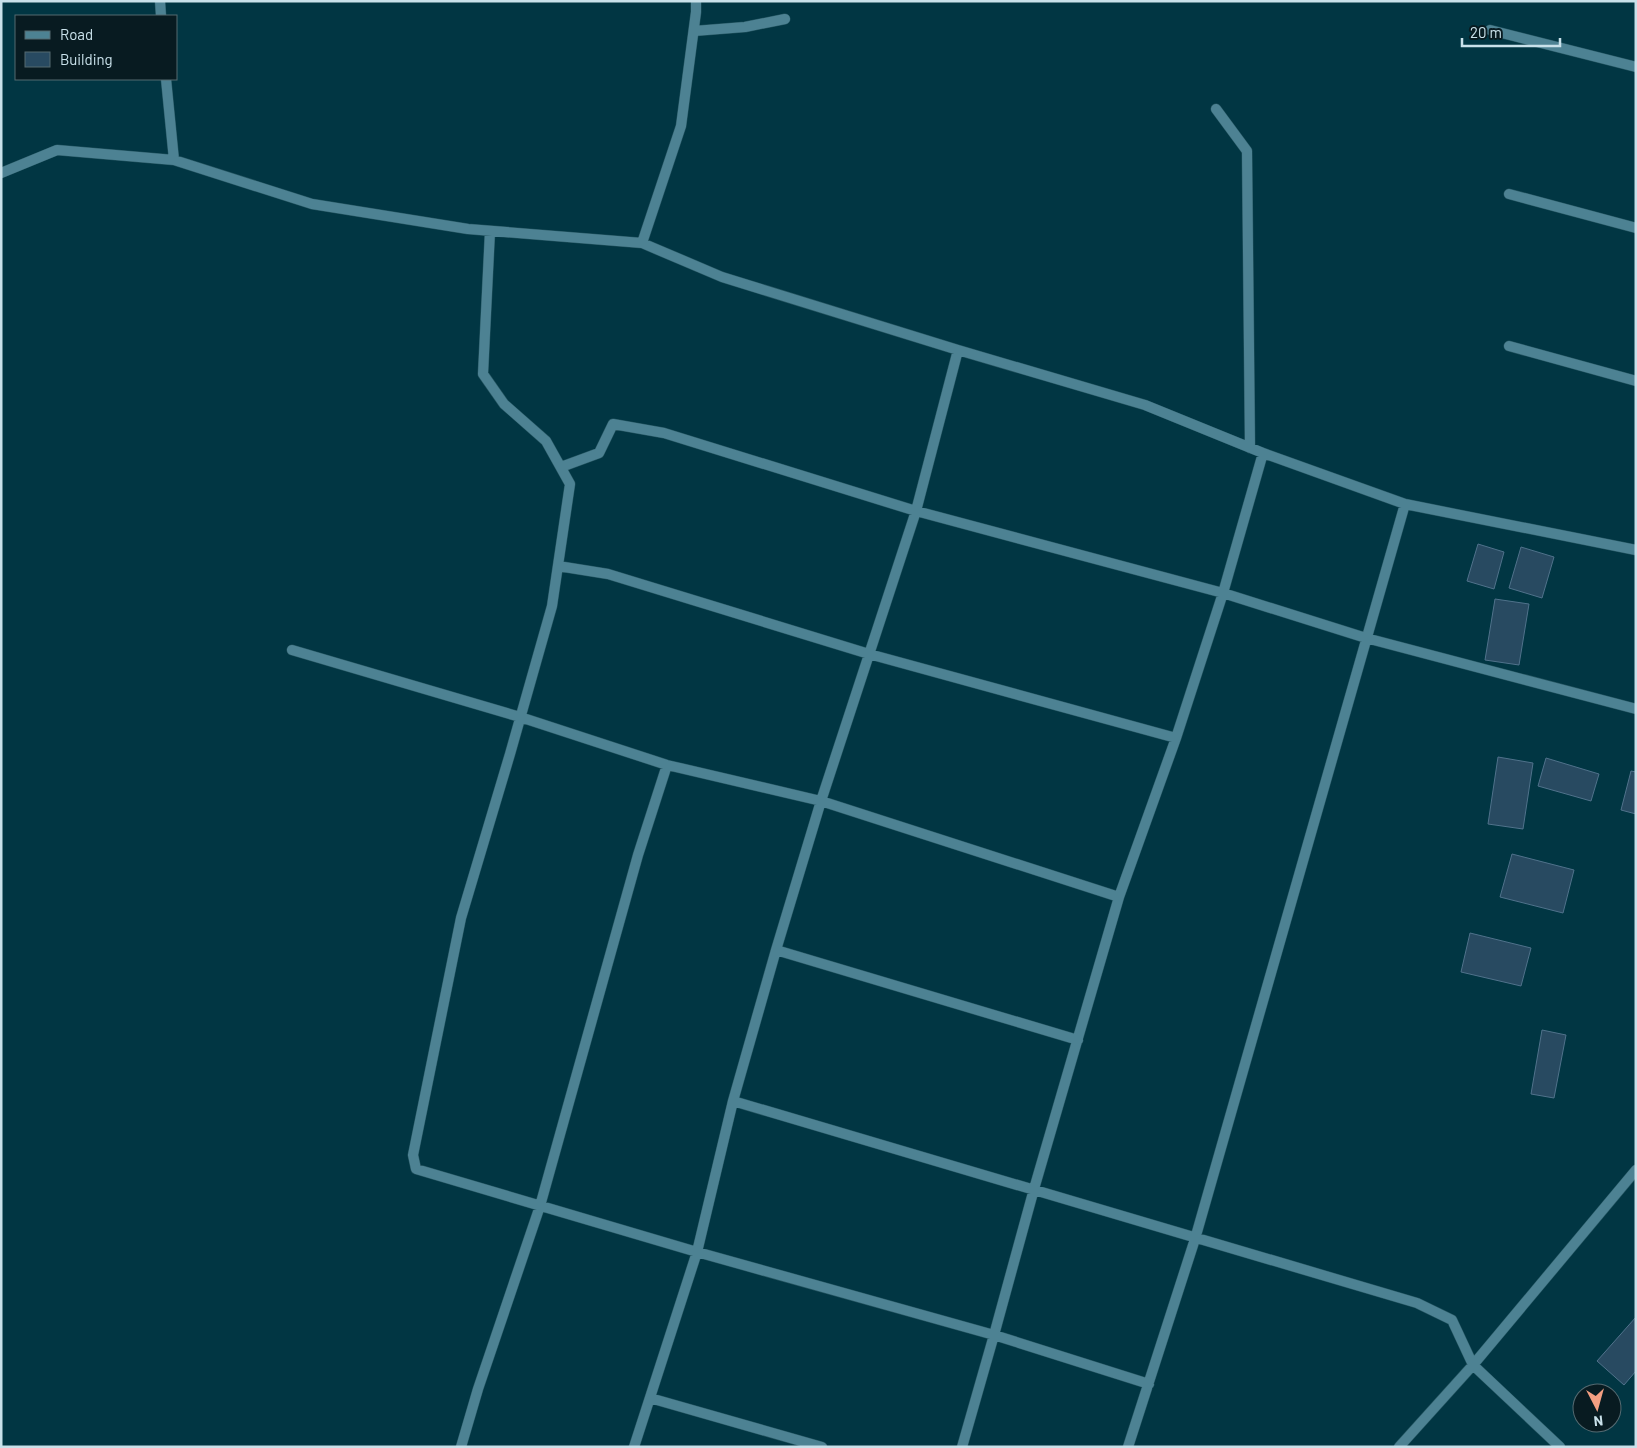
<svg xmlns="http://www.w3.org/2000/svg" width="1637" height="1448" viewBox="0 0 1637 1448" font-family="Barlow,sans-serif">
<style>
.building{fill:#284a61;stroke:#50728b}
.lines{fill:none;stroke-linecap:round;stroke-linejoin:round}
.street-casing{stroke:#255561;stroke-width:11}
.street{stroke:#4d8293;stroke-width:10}
</style>
<rect width="100%" height="100%" fill="#013643"/>
<!-- building -->
<path class="building" d="M1478,544L1504,552L1494,589L1467,581Z
M1521,547L1554,557L1542,598L1509,588Z
M1495,599L1529,604L1519,665L1485,660Z
M1498,757L1533,763L1523,829L1488,824Z
M1546,758L1599,774L1591,801L1538,786Z
M1631,771L1636,772V814L1621,810Z
M1512,854L1574,870L1563,913L1500,897Z
M1470,933L1531,948L1521,986L1461,972Z
M1542,1030L1566,1035L1554,1098L1531,1094Z
M1636,1317V1371L1624,1385L1597,1361Z"/>
<g class="lines">
<defs>
<path id="street" d="M160,1L161,16
M1490,30L1636,67
M694,31L745,27L785,19
M166,79L174,160
M1216,109L1247,151L1250,448
M1,173L57,150L174,160L312,204L468,229L642,243L722,277L958,350L1145,405L1263,453L1405,504L1636,550
M1509,194L1636,228
M490,231L483,374L504,404L546,441L570,484L552,606L510,754L461,918L413,1155L416,1169L697,1252L994,1335L1149,1384
M642,243L681,126L696,12V1
M1509,346L1636,381
M561,467L599,453L613,424L664,433L916,511L1223,593L1366,638L1636,709
M558,566L608,574L869,654L1176,738
M292,650L520,717L667,765L821,801L1119,897
M776,950L1078,1040
M733,1101L1417,1303L1452,1320L1473,1365L1560,1447
M650,1398L822,1447
M461,1447L478,1389L540,1206L638,855L667,765
M634,1447L697,1252L733,1101L776,950L821,801L916,511L958,350
M962,1447L994,1335L1034,1189L1119,897L1176,738L1223,593L1263,453
M1128,1447L1195,1239L1405,504
M1399,1447L1473,1365L1636,1170"/>
</defs>
<!-- street casing -->
<use href="#street" class="street-casing"/>
<!-- street -->
<use href="#street" class="street"/>
</g>
<!-- border -->
<rect width="1637" height="1448" fill="none" stroke="#c9e1ea" stroke-width="5"/>
<!-- legend -->
<rect x="15" y="15" width="162" height="65" fill="#081b21" stroke="#556a71"/>
<rect x="25" y="31" width="25" height="8" fill="#4d8293" stroke="#556a71"/>
<text x="60" y="40" font-size="15" fill="#c9e1ea">Road</text>
<rect x="25" y="52" width="25" height="15" fill="#284a61" stroke="#556a71"/>
<text x="60" y="65" font-size="15" fill="#c9e1ea">Building</text>
<!-- north arrow -->
<g transform="translate(1597 1408) rotate(174)"><circle r="24" fill="#081b21" stroke="#556a71"/>
<path d="M0-4L9 19L0 12L-9 19Z" fill="#f39f82"/>
<text y="-8" font-size="14" font-weight="bold" text-anchor="middle" fill="#c9e1ea">N</text>
</g>
<!-- scale -->
<path d="M1462 38v8h98v-8" fill="none" stroke="#c9e1ea" stroke-width="2.5"/>
<text x="1470" y="38" font-size="15" fill="#c9e1ea" stroke="#081b21" stroke-width="4" paint-order="stroke">20 m</text>
</svg>
